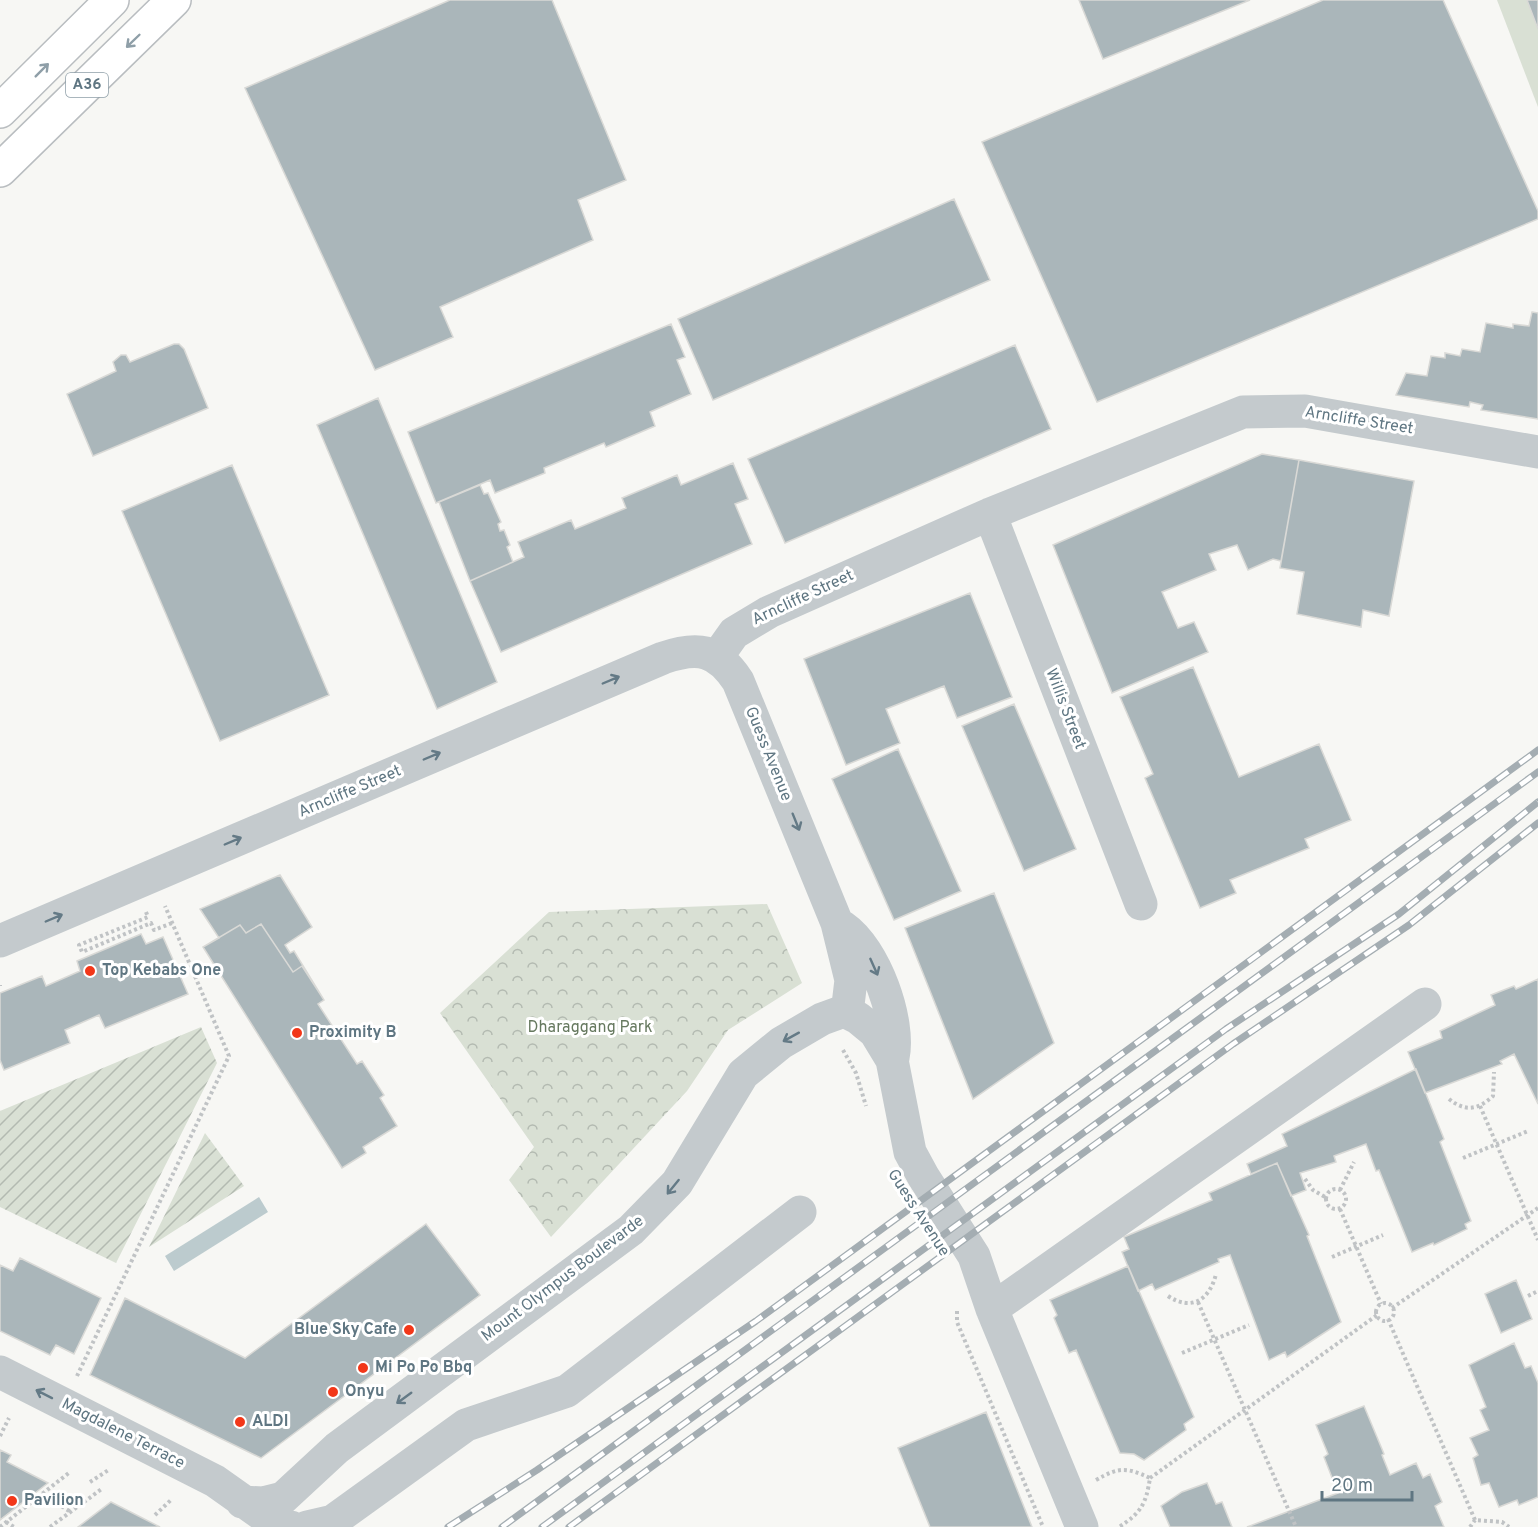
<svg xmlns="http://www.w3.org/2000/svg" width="1538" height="1527" viewBox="0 0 1538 1527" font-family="Overpass,sans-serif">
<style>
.grass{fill:#d9e0d4}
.park{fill:url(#park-crowns)}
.garden{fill:url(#garden-furrows)}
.water{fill:#bccbce}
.building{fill:#aab6ba;stroke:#d9d9d6;stroke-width:1.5}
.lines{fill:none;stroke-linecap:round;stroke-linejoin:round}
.highway-casing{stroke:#b9bdc0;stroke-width:36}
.path{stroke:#c0c3c5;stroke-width:4;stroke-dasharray:3 3;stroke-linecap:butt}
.minor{stroke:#c4cacd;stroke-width:33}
.highway{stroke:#fff;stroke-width:33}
.rail-casing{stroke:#a4adb2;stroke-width:7}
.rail{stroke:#fff;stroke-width:4.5;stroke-dasharray:14;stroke-linecap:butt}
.oneway{stroke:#8f9fa8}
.oneway2{stroke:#647a86}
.poi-dot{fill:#f23719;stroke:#fff;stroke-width:2}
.labels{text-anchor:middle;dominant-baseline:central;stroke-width:6;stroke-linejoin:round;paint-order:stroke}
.shield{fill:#fff;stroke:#8f9fa8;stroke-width:1.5}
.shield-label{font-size:15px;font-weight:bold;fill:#5f7682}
.street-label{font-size:16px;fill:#5f7682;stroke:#fff}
.poi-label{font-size:16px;font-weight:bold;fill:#5f7682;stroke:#fff;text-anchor:start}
.park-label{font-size:16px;fill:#66795f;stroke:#fff}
</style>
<defs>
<pattern id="park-crowns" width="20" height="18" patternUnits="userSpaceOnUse" patternTransform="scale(1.5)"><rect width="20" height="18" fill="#d9e0d4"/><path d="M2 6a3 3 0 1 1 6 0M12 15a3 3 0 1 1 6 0" fill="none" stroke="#b3bab1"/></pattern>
<pattern id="garden-furrows" width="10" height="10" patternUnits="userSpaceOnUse" patternTransform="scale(1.5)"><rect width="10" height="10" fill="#d9e0d4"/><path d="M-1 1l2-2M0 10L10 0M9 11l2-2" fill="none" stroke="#b3bab1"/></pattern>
</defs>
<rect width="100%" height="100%" fill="#f7f7f4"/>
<!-- grass -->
<path class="grass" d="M1497,0H1538V107Z"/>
<!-- park -->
<path class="park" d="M767,904L802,983L728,1030L687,1091L551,1237L509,1180L534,1147L440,1013L549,912Z"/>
<!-- garden -->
<path class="garden" d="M201,1027L217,1063L116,1263L0,1207V1111Z
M205,1133L244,1186L149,1247Z"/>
<!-- water -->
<path class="water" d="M259,1197L268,1212L174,1271L165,1256Z"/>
<!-- building -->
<path class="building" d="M450,0H552L626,180L578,200L593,240L440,307L453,337L375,370L245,88Z
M1079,0H1250L1103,59Z
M1323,0H1443L1538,211V219L1097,402L982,142Z
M1527,0H1538V29Z
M954,199L990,280L713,400L678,319Z
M1532,312L1538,313V419L1481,410L1483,405L1470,402L1469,407L1396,395L1406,373L1427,376L1431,356L1445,358V353L1460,356L1462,349L1480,352L1486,323L1513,328V324L1529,326Z
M671,324L685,357L677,360L691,394L650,412L655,426L606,447L604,443L544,468L545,473L495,493L490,480L436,503L408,432Z
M174,344H179L184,349L208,408L93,456L67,394L116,371L113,362L121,355H126L130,362Z
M1015,345L1051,429L785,543L748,459Z
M378,398L497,682L437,709L317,425Z
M1262,454L1299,460L1281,561L1273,559L1248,570L1237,545L1209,554L1216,570L1162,592L1178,628L1194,622L1208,652L1112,693L1053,545Z
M1299,460L1414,481L1389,616L1363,610L1361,627L1297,614L1304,572L1280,568Z
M733,463L748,499L735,504L752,544L501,652L470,581L524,557L518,542L571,520L575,529L626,508L622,498L677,475L681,485Z
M232,465L329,695L220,741L122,511Z
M480,485L484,494L488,493L501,522L498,524L500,531L504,530L510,545L507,547L513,562L470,581L439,502Z
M970,593L1012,697L957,718L944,686L886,709L900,743L846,765L804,659Z
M1193,667L1239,777L1319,744L1351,820L1305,839L1309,848L1230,880L1236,893L1200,908L1145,778L1153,774L1120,697Z
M1014,704L1076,849L1024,871L962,726Z
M898,749L961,891L894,920L832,779Z
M280,875L312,927L285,945L290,953L294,951L324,1000L318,1004L357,1064L362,1061L384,1095L380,1098L397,1126L363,1147L366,1153L342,1168L203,947L219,938L200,909Z
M994,893L1054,1043L973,1099L905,928Z
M261,924L293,972L302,966L324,1000L318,1004L357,1064L362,1061L384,1095L380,1098L397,1126L363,1147L366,1153L342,1168L203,947L240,925L246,933Z
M141,934L146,944L163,937L188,994L105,1028L99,1015L65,1030L70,1043L4,1070L0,1060V993L42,976L46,986L80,971L77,961Z
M1538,979V1104L1514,1054L1500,1061L1502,1064L1425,1093L1408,1052L1442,1038L1440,1031L1495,1005L1491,995L1514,986L1516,989Z
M1416,1069L1444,1139L1440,1142L1471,1221L1465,1224L1467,1229L1434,1245L1433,1243L1412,1252L1379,1170L1376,1171L1366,1144L1334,1156L1336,1162L1300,1173L1306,1190L1291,1196L1277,1163L1251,1174L1247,1164L1287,1146L1282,1134Z
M1277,1163L1309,1235L1307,1236L1341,1322L1287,1357L1285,1352L1269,1360L1230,1255L1218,1259L1219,1262L1155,1290L1152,1284L1138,1291L1122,1252L1129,1249L1124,1237L1212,1200L1209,1193Z
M426,1224L480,1295L261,1458L90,1375L125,1298L245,1358Z
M20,1258L101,1298L74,1354L56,1345L50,1355L0,1331V1265L13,1271Z
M1128,1266L1194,1417L1184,1424L1186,1430L1144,1460L1134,1454L1120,1453L1076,1350L1069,1353L1054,1318L1057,1315L1050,1300Z
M1516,1280L1532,1319L1501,1333L1485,1294Z
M1514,1343L1525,1368L1531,1366L1538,1383V1497L1519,1505L1517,1500L1499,1507L1489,1483L1481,1485L1473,1458L1478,1455L1470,1438L1489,1430L1480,1410L1486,1407L1469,1365Z
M1364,1406L1384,1454L1382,1455L1390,1475L1416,1463L1423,1478L1430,1474L1442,1502L1435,1506L1444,1527H1247L1338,1493L1324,1457L1328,1454L1316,1425Z
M986,1412L1032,1527H930L898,1448Z
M0,1450L11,1455L7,1462L48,1483L0,1520Z
M1207,1483L1216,1504L1222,1502L1232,1527H1170L1161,1506L1182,1492Z
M111,1502L160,1527H78Z"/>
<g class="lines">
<defs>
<path id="highway" d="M0,111L112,0
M0,170L174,0"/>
</defs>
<!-- highway casing -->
<use href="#highway" class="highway-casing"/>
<!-- path -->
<path class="path" d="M146,912L148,917L79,945L82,952L151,923L154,930L172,923
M0,985V986
M843,1050L856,1073L866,1106
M1449,1099C1465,1112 1478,1110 1493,1096L1494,1072
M1480,1106L1538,1240
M1463,1158L1528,1131
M1305,1179L1313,1190L1327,1198
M1326 1199a10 10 0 1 1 20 0a10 10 0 1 1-20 0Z
M1340,1190L1354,1162
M1340,1209L1381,1304
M1332,1257L1383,1235
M1168,1296C1192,1312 1210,1299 1216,1274
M1528,1296L1538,1291
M1198,1302L1296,1527
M1376 1312a9 9 0 1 1 18 0a9 9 0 1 1-18 0Z
M1392,1308L1538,1208
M957,1311V1322L1043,1527
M1388,1319L1475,1520L1502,1522L1509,1527
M1182,1353L1249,1325
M77,1376L229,1056L165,906
M0,1436L9,1418
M1150,1478L1377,1315
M1096,1480C1119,1467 1126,1467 1150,1478C1146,1504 1141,1513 1119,1527
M90,1482L110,1469
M41,1494L71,1512
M155,1515L172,1499
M6,1522L14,1527
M0,1527L70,1472
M50,1527L103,1488
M1470,1527L1475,1520"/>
<!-- minor -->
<path class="minor" d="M990,514L1141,904
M717,657L734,633L769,612L990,514L1243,412L1305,411L1538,452
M843,927C875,949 901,1021 893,1058
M0,941L663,658C698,646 717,649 738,681L837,923L851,980L848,1005L844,1011
M844,1011L858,1018L875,1032L892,1060L910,1152L923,1176L974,1256L992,1309L1082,1527
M992,1309L1425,1004
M0,1372L215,1481L277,1525L291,1527
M242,1502L263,1503L283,1498L337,1448L631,1230L677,1183L743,1074L781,1043L822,1019L844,1011
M307,1527L333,1521L466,1425L567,1391L800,1212"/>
<!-- highway -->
<use href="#highway" class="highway"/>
<defs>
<path id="rail" d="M448,1527L537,1470L756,1321L1538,750
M502,1527L1538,772
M542,1527L1226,1029L1399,914L1538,802
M569,1527L1233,1044L1409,925L1538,823"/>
</defs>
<!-- rail casing -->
<use href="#rail" class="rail-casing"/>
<!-- rail -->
<use href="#rail" class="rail"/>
</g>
<!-- one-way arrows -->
<defs><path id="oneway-shaft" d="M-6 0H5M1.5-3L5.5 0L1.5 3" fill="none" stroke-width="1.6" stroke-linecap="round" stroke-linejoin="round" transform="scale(1.5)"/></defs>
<g class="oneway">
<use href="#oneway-shaft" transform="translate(133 41) rotate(136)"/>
<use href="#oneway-shaft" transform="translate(42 70) rotate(-45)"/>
</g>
<g class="oneway2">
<use href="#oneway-shaft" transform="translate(611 680) rotate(-23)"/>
<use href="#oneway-shaft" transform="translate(432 756) rotate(-23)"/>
<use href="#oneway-shaft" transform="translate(796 822) rotate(68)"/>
<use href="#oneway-shaft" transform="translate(233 841) rotate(-23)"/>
<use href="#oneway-shaft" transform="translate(54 918) rotate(-23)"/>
<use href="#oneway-shaft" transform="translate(874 967) rotate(66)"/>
<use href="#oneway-shaft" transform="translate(791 1037) rotate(151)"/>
<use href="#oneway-shaft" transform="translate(673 1187) rotate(129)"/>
<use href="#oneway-shaft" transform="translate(44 1394) rotate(-153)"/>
<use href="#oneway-shaft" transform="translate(404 1398) rotate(144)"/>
</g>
<!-- markers -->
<g class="poi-dot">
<circle cx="90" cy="971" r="6"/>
<circle cx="297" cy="1033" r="6"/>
<circle cx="409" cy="1330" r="6"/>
<circle cx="363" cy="1368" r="6"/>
<circle cx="333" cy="1392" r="6"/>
<circle cx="240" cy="1422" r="6"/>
<circle cx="12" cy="1501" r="6"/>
</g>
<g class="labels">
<!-- shield labels -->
<rect class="shield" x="66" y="73" width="42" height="24" rx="4.5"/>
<g class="shield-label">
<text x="87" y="85">A36</text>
</g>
<!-- street labels -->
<g class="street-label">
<text transform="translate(1359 421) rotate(9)">Arncliffe Street</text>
<text transform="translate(803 598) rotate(-25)">Arncliffe Street</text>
<text transform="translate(1065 709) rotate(69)">Willis Street</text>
<text transform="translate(768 754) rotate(68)">Guess Avenue</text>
<text transform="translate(350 792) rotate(-23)">Arncliffe Street</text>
<text transform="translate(918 1213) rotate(57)">Guess Avenue</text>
<text transform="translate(563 1279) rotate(-37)">Mount Olympus Boulevarde</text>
<text transform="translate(123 1434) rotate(27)">Magdalene Terrace</text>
</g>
<!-- poi labels -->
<g class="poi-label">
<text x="102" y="971">Top Kebabs One</text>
<text x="309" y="1033">Proximity B</text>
<text x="397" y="1330" text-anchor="end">Blue Sky Cafe</text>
<text x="375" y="1368">Mi Po Po Bbq</text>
<text x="345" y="1392">Onyu</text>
<text x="252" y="1422">ALDI</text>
<text x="24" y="1501">Pavilion</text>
</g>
<!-- park labels -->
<g class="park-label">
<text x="590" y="1028">Dharaggang Park</text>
</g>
</g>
<!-- scale -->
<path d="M1322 1491v9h90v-9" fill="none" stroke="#5f7682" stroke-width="3"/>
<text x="1331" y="1491" font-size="18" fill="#5f7682" stroke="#ffffff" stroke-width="4.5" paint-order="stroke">20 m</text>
</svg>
